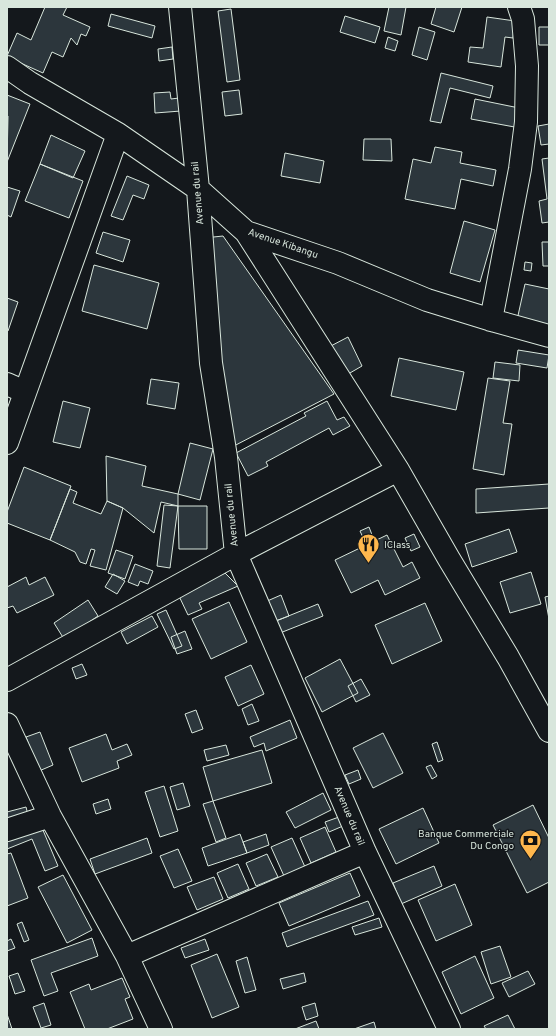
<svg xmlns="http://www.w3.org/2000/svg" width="556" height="1036" viewBox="0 0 556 1036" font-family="Overpass,sans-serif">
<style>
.building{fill:#2c363c;stroke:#d8e6dc}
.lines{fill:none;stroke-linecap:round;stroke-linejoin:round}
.minor-casing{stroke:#d8e6dc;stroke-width:24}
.minor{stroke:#14181c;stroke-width:22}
.labels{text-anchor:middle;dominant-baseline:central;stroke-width:3;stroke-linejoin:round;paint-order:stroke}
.street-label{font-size:10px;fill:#d8e6dc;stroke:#14181c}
.poi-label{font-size:10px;fill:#d8e6dc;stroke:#14181c;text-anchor:start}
</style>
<rect width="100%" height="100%" fill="#14181c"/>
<!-- building -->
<path class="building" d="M45,7H67L63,15L90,27L86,36L81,34L77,45L71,38L63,57L52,52L43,73L7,57V56L17,33L31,40Z
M389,7H406L401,35L384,31Z
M436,7H462L454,32L431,24Z
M231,9L240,80L227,82L218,11Z
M111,14L155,26L152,38L108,26Z
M345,16L380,27L375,43L340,32Z
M487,17L515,21L513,38L505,37L501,67L468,62L470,47L483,48Z
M419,27L435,32L427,60L412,55Z
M539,27H549V45H539Z
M388,37L398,41L395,51L385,48Z
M172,47L173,59L159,61L158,49Z
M441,73L493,86L490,98L450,88L441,123L430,121Z
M239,90L242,114L225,116L222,92Z
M170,92L171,99L179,98L181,111L155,113L154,93Z
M7,95L30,104L7,162L8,116L7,115Z
M475,99L524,109L520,128L471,119Z
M549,124V144L541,145L538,126Z
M51,135L85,151L73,178L40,164Z
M364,139H391L392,161L363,160Z
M435,147L462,152L460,163L496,170L493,186L461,179L455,209L405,199L413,159L431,163Z
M285,153L324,161L320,183L281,176Z
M549,158V222L542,223L539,201L547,199L542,159Z
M40,164L83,181L69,218L25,201Z
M127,176L149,185L144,199L133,195L123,220L111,216Z
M7,187L20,191L11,217L7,215Z
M464,221L495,230L480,282L450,273Z
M103,232L130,240L123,262L96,253Z
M223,236L334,394L232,447L204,238Z
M542,242H549V266H543Z
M525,262L532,263L531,271L524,270Z
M94,265L159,283L147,329L82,311Z
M525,284L549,289V327L517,320Z
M7,298L18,302L8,331L7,330Z
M348,337L362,366L343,377L327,348Z
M518,350L549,355L547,368L516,363Z
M399,358L464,372L456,410L391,396Z
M495,362L520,365L519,381L493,378Z
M488,378L510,381L503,423L512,424L504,475L473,469Z
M151,379L179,383L175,409L147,404Z
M63,401L90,408L80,448L53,442Z
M327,401L337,420L344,417L350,426L333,435L329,428L266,462L268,466L248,476L236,453L306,416L304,413Z
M190,443L213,449L200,500L178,494Z
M106,456L146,466L142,486L178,494V506L161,502L154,533L123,508L107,501Z
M24,467L71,486L50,540L7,523V512Z
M549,484V508L476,513V489Z
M70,489L77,492L73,503L101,514L107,501L123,508L106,570L90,566L95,550L91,549L86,564L80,562L75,552L50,540Z
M164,505L178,506L170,568L157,566Z
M178,506H207V549H179Z
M369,527L374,540L366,544L360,531Z
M509,529L517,552L472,567L465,544Z
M414,534L420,547L411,551L405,538Z
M387,535L403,567L412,562L420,578L385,595L378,580L351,593L335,560Z
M116,550L133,556L125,579L108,573Z
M135,564L153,571L148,584L140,581L138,586L128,582Z
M531,572L541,604L510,613L500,582Z
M225,573L238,586L199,603L202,609L188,615L178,594Z
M113,574L125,581L117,594L105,587Z
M26,577L29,585L45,577L54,595L17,613L13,606L7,608V587Z
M281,595L289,616L273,622L265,602Z
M549,596V619L545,597Z
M88,600L98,616L64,639L54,623Z
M229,602L247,642L211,659L192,619Z
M425,603L442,641L392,664L375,625Z
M318,604L323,616L280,633L276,621Z
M166,610L182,646L174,649L157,614Z
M152,616L158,627L127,644L121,632Z
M185,631L192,649L177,654L171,637Z
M340,659L358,693L322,712L305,678Z
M82,664L87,675L76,679L72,668Z
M251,665L264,694L238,706L225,677Z
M361,679L370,695L356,702L348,686Z
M252,704L259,721L248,725L242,709Z
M196,710L203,729L192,733L185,714Z
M290,720L297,738L266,751L264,743L254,747L250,737Z
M40,732L53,765L39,771L26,737Z
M383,733L403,773L373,788L353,748Z
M106,734L112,750L127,744L132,755L117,761L119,768L82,782L69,748Z
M437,742L443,760L438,762L432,744Z
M226,745L229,755L207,761L204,750Z
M262,750L272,783L213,801L203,767Z
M431,765L437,776L432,779L426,767Z
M358,770L361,779L349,784L345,775Z
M183,783L190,806L177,810L170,787Z
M164,786L178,831L160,837L145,792Z
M323,793L331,810L295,828L286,812Z
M108,799L111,809L96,814L93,804Z
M213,801L226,838L216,842L203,804Z
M533,805L549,838V882L527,893L493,825Z
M26,807L28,815L7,822V812Z
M423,808L439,843L396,864L379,829Z
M339,817L343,826L329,832L325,822Z
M40,823L58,866L45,871L32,839L7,849V837Z
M325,827L336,852L311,863L300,838Z
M240,834L247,853L208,866L202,848Z
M266,834L269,845L247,853L243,842Z
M147,838L152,853L95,874L90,859Z
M292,838L305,867L284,876L271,847Z
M178,849L192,881L174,888L160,856Z
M11,853L28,898L7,906V854Z
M267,854L278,877L256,886L246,863Z
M238,864L249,889L228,898L217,873Z
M434,866L442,886L401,904L393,883Z
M350,873L360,896L289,926L279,903Z
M63,875L92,930L67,943L38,887Z
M214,877L223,899L197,910L187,887Z
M455,884L472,925L436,941L418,900Z
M368,901L374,915L287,947L282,933Z
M379,918L382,927L355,935L352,927Z
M22,922L29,940L24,942L17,924Z
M92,938L98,956L51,973L58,991L44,996L31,960Z
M11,939L15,948L7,951V941Z
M205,939L209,950L185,958L181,948Z
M500,946L511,977L491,984L481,952Z
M217,954L239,1007L212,1018L191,965Z
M475,956L494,998L461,1014L442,972Z
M247,957L256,990L245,993L236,961Z
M528,971L535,984L509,997L502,983Z
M18,973L25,991L15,994L9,976Z
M304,973L306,982L283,989L280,979Z
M122,978L130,997L125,999L133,1019L107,1029H85L70,992L89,984L91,990Z
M44,1003L51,1025L41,1028L33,1007Z
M315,1003L318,1016L306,1020L302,1007Z
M7,1014L12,1029H7Z
M508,1015L515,1029H486L484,1026Z
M316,1021L319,1029H295Z
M374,1022L376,1029H354Z"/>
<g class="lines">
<defs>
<path id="minor" d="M180,7L198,189L211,363L226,457L236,554L365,852L449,1029
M7,67L30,83L118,134L198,189L246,232L338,263L427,300L495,321L549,336
M246,232L398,470L449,559L508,657L549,731
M491,320L520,169L526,122L527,66L523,19L519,7
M7,384L25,392
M7,443L118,134
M7,680L236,554L398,470
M7,724L50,816L127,956L161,1029
M7,830L50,816
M127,956L365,852"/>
</defs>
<!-- minor casing -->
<use href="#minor" class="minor-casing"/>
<!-- minor -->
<use href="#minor" class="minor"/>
</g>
<!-- icons -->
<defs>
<symbol id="restaurant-pin" viewBox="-11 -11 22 30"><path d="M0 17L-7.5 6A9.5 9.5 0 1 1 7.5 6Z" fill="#ffb74d" stroke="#14181c"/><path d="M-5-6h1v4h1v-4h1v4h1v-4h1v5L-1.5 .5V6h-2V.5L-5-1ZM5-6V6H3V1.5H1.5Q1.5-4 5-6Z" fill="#111"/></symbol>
<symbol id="bank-pin" viewBox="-11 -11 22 30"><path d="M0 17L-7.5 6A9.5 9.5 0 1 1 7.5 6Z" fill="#ffb74d" stroke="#14181c"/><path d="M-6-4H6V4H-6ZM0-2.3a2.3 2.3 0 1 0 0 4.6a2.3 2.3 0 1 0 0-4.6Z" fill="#111"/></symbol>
</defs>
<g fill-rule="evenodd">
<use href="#restaurant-pin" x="356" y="532" width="25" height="34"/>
<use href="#bank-pin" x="518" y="828" width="25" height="34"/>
</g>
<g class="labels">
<!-- street labels -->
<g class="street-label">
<text transform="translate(198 193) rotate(-95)">Avenue du rail</text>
<text transform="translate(283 244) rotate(19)">Avenue Kibangu</text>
<text transform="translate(232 515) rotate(-96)">Avenue du rail</text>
<text transform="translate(349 816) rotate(67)">Avenue du rail</text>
</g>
<!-- poi labels -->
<g class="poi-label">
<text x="384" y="545">IClass</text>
<text x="514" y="834" text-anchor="end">Banque Commerciale<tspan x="514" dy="12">Du Congo</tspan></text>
</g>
</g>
<!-- border -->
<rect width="556" height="1036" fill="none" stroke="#d8e6dc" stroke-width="16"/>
</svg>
